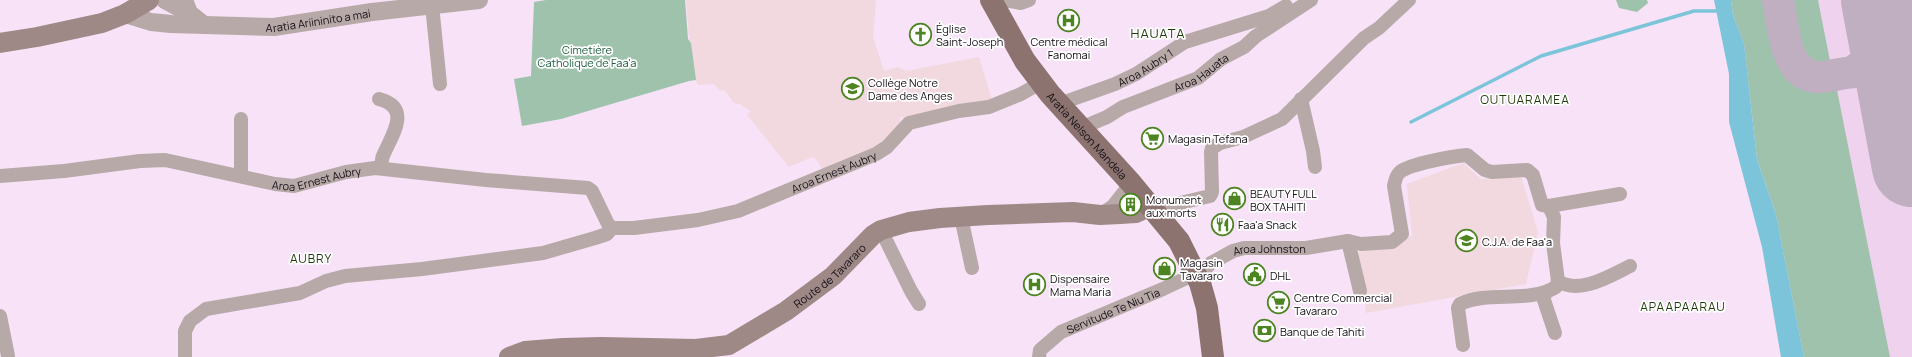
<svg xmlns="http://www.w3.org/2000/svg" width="1912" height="357" viewBox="0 0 1912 357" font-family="Manrope,sans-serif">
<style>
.built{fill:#eed2ee}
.education{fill:#f2d8df}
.green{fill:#9ec2ab}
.water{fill:#7cc4d9}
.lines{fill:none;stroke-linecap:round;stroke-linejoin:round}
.stream{stroke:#7cc4d9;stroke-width:3.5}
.taxiway{stroke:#c0afc0;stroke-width:32}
.runway{stroke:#c0afc0;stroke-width:80}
.minor{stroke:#b7a9a7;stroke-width:14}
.tertiary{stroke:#b7a9a7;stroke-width:18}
.secondary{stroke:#9e8987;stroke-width:20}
.primary{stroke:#8c7370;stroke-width:22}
.labels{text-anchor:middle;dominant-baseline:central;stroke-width:3.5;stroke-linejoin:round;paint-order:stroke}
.street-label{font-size:11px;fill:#150e15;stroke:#fff}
.poi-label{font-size:11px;fill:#150e15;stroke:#fff;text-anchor:start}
.park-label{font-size:11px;fill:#1c5d3c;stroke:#fff}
.neighbourhood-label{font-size:12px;letter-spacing:1px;fill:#1c3807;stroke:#fff}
.quarter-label{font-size:13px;letter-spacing:1px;fill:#1c3807;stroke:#fff}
</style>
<rect width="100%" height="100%" fill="#f7e2f7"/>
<!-- built -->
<path class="built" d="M1731,0H1912V357H1804Z"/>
<!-- education -->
<path class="education" d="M686,0H876L873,37L884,71L897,67L906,71L979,57L992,100L907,118L900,117V130L885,144L826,175L816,159L812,157L789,167L747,115L751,111L740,104L734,103L725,91L719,90L714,84L698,85L692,73Z
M1463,163L1481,179L1521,176L1538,232L1526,284L1366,313L1358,252L1386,247L1412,236L1407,184Z"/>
<!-- green -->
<path class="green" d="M546,0H685L688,39L691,43L696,80L689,81L561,119L522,126L514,79L531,76L534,2Z
M1616,0H1647L1648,3L1637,12L1619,8Z
M1731,0H1764C1770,32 1774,73 1809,86C1817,90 1828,89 1837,90L1890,357H1804L1776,215L1757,159L1744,44L1733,15Z
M1792,0H1818L1830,61C1805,65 1802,52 1798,31C1796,20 1794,10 1792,0Z"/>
<!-- water -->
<path class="water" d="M1714,0H1731L1733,15L1744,44L1757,159L1776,215L1804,357H1781L1762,247L1729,122V74Z"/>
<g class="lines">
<!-- stream -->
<path class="stream" d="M1411,122L1541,56L1694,11H1716"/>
<!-- taxiway -->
<path class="taxiway" d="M1778,0C1783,24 1784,74 1816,77C1825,78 1832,75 1840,74C1850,72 1864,70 1873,76C1884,83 1892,95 1901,105
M1854,71L1867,62L1875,50L1883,12"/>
<!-- runway -->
<path class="runway" d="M1881,0L1912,167"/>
<!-- minor -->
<g class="minor">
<path d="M1005,0L1021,3L1029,0"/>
<path d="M432,5L440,84"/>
<path d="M379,99C413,108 391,136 383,156C381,160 382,164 382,168"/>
<path d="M1301,99L1313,151L1315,167"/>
<path id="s1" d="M1059,104L1115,84L1136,74L1185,42L1269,16L1286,6"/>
<path id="s2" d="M1081,128L1107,117L1123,107L1198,78L1221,59L1244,47L1256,36L1311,0"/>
<path id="s3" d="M0,176L64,171L140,161L165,160L275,184L294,186L346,172L375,168L486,180L588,188L592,191L608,224L612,228H634L698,220L738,211L876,154L887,147L909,123L959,111L989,107L1021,94L1042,82"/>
<path d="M241,176V119"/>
<path d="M1549,206L1554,217L1553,243L1558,281C1579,295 1610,276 1630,266"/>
<path d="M1100,215L1113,206L1131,183"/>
<path d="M1160,216L1176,204L1210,196L1212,192L1211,152L1212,148L1220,143L1243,137L1282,119L1364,38L1379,28L1409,0"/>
<path d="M961,217L972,268"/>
<path d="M881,230L911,291L919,304"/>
<path d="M1348,241L1360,291"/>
<path id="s4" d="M1198,276L1211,263L1233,251L1244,248H1306L1348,241L1361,244L1392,242L1402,234L1394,186C1395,181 1396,175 1400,172C1409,164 1454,156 1467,155L1485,170L1492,172L1527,170L1533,175L1542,205L1549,206L1620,194"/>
<path d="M1547,292L1543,297L1555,333"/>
<path d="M0,316L8,356"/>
<path d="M1463,345L1458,308L1460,304C1489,290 1528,304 1556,287L1558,281"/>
<path d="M185,357V331L190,321L206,309L300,293L326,281L345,276L422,269L543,253L595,238L607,234L612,228"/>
<path id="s5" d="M1039,357L1040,350L1061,332L1163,289L1197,273"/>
</g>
<!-- tertiary -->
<g class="tertiary">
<path d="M165,0L189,13"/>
<path d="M184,0L189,13L204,25"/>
<path id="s6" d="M125,14L151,22L171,24L274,27L372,12L479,0"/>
</g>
<!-- secondary -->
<g class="secondary">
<path d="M0,43L37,37L102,23L125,14L149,0"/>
<path id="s7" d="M509,357L525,351L563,348L601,347L696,349L729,345L786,311L833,276L873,235L881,230L909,222L940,218L988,215L1073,212L1100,215L1120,214L1136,213L1151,206"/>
</g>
<!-- primary -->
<path class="primary" id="s8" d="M991,0L1025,61L1050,94L1131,183L1179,241L1200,283L1207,308L1213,357"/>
</g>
<!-- icons -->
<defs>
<symbol id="hospital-ring" viewBox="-11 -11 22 22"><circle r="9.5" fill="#fff" stroke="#4b8420" stroke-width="1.5"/><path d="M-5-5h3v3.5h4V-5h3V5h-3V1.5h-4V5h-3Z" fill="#4b8420"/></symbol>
<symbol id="church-ring" viewBox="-11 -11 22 22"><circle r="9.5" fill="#fff" stroke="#4b8420" stroke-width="1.5"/><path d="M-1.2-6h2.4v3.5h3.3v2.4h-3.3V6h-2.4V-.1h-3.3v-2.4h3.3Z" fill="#4b8420"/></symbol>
<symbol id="school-ring" viewBox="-11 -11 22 22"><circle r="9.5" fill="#fff" stroke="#4b8420" stroke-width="1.5"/><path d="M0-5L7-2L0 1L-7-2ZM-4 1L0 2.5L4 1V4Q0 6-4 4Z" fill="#4b8420"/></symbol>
<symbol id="supermarket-ring" viewBox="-11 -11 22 22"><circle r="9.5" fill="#fff" stroke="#4b8420" stroke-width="1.5"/><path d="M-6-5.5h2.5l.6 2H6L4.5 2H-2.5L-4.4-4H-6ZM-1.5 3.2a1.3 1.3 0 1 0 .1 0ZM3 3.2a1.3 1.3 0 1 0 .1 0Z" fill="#4b8420"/></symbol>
<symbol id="shop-ring" viewBox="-11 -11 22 22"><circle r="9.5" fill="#fff" stroke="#4b8420" stroke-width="1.5"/><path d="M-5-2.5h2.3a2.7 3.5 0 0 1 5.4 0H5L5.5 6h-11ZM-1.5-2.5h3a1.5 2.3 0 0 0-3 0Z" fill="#4b8420"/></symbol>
<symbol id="building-ring" viewBox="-11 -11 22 22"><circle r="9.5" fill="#fff" stroke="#4b8420" stroke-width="1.5"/><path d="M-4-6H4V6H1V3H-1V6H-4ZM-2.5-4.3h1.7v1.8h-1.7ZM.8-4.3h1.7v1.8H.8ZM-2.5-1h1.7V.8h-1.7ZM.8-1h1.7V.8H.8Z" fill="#4b8420"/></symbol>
<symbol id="restaurant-ring" viewBox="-11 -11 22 22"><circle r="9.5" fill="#fff" stroke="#4b8420" stroke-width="1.5"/><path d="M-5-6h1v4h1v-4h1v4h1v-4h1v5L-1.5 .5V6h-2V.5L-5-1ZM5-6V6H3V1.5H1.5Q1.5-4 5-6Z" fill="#4b8420"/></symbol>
<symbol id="civic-ring" viewBox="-11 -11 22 22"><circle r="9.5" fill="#fff" stroke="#4b8420" stroke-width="1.5"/><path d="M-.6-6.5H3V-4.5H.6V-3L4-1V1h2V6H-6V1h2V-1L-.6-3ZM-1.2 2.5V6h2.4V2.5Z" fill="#4b8420"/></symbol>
<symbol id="bank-ring" viewBox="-11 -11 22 22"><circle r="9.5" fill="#fff" stroke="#4b8420" stroke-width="1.5"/><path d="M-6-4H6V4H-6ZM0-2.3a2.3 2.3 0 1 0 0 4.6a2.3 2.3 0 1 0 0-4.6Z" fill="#4b8420"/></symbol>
</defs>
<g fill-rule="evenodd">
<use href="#hospital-ring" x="1056" y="8" width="25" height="25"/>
<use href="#church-ring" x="908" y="22" width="25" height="25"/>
<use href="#school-ring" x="840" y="76" width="25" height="25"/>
<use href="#supermarket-ring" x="1140" y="126" width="25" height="25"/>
<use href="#shop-ring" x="1222" y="186" width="25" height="25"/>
<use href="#building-ring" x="1118" y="192" width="25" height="25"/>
<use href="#restaurant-ring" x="1210" y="212" width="25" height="25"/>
<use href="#school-ring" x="1454" y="228" width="25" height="25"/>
<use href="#shop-ring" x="1152" y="256" width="25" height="25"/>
<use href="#civic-ring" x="1242" y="262" width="25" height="25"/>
<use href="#hospital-ring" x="1022" y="272" width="25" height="25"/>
<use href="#supermarket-ring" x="1266" y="290" width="25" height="25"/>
<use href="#bank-ring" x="1252" y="318" width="25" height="25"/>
</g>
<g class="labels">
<!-- street labels -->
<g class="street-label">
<text stroke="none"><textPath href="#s6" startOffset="195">Aratia Ariininito a mai</textPath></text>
<text stroke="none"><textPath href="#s1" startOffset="94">Aroa Aubry 1</textPath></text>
<text stroke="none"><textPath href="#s2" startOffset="133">Aroa Hauata</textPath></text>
<text stroke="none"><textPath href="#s8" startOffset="167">Aratia Nelson Mandela</textPath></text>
<text stroke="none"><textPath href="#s3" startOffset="873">Aroa Ernest Aubry</textPath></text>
<text stroke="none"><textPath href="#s3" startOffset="321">Aroa Ernest Aubry</textPath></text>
<text stroke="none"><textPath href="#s4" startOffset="80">Aroa Johnston</textPath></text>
<text stroke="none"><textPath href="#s7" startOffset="344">Route de Tavararo</textPath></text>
<text stroke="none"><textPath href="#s5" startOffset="91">Servitude Te Niu Tia</textPath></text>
</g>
<!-- poi labels -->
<g class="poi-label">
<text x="936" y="28">Église<tspan x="936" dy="13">Saint-Joseph</tspan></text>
<text x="1069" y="41" text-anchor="middle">Centre médical<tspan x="1069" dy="13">Fanomai</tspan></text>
<text x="868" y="82">Collège Notre<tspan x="868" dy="13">Dame des Anges</tspan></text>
<text x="1168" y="138">Magasin Tefana</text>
<text x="1250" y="193">BEAUTY FULL<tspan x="1250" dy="13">BOX TAHITI</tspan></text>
<text x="1146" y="199">Monument<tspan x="1146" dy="13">aux morts</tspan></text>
<text x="1238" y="224">Faa'a Snack</text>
<text x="1482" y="241">C.J.A. de Faa'a</text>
<text x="1180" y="262">Magasin<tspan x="1180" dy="13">Tavararo</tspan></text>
<text x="1270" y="275">DHL</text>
<text x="1050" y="278">Dispensaire<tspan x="1050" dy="13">Mama Maria</tspan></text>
<text x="1294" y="297">Centre Commercial<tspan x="1294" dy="13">Tavararo</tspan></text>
<text x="1280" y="331">Banque de Tahiti</text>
</g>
<!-- park labels -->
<g class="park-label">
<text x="587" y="49">Cimetière<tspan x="587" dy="13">Catholique de Faa'a</tspan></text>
</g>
<!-- neighbourhood labels -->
<g class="neighbourhood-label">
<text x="1525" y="99">OUTUARAMEA</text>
<text x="311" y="258">AUBRY</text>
<text x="1683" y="306">APAAPAARAU</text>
</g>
<!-- quarter labels -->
<g class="quarter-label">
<text x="1158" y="33">HAUATA</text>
</g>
</g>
</svg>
